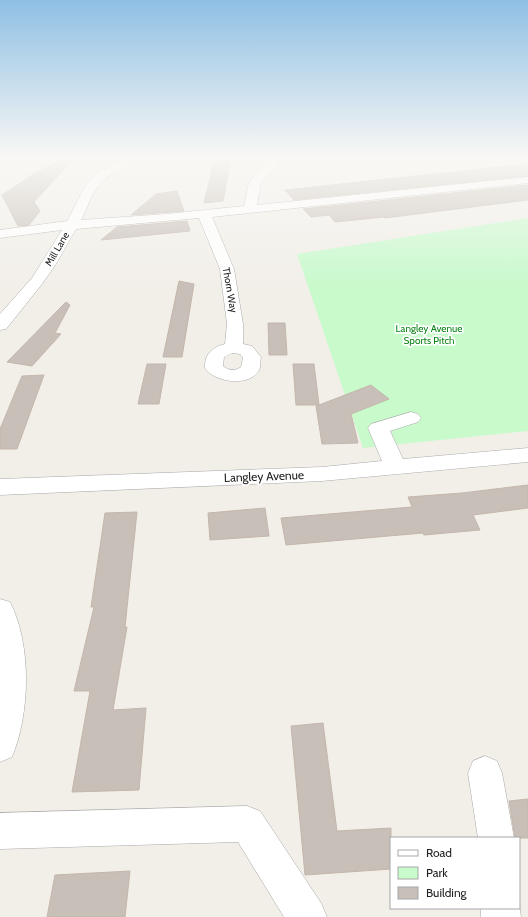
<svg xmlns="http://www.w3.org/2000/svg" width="528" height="917" viewBox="0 0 528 917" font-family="Cabin,sans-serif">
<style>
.park{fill:#c8facc}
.building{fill:#c7bfb8;stroke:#c4b6ab}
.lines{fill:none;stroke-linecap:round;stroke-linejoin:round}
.minor-casing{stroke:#a9a9a9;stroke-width:1}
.minor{fill:#fff;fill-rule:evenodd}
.labels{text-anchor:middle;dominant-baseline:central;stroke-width:3.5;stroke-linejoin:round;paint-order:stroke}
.far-street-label{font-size:10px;fill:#222;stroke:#fff}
.far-park-label{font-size:10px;fill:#0c8416;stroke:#fff}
.street-label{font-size:12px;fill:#222;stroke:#fff}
</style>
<rect width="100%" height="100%" fill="#f2efe9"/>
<!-- park -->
<path class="park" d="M528,218V431L363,448L297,254Z"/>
<!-- building -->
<path class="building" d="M66,158H74L34,202L40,211L29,225L18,226L2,195L34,174Z
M215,158H231L223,201L204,203Z
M528,164V176L294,200L285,190Z
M528,185V200L385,218L384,217L335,222L329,215L311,217L303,209Z
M177,191L184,211L131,215L156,194Z
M187,221L190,231L101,240L117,227Z
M179,281L194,284L182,357H163Z
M66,302L70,305L55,333L61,334L32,366L7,362Z
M268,323H285L287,355H269Z
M147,364H166L159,404H138Z
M293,364H314L319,405L371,385L389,399L351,414L358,443L322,444L316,406L319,405H296Z
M44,375L17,449H0V429L22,376Z
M528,485V508L473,515L480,530L424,535L423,533L286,545L281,518L412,507L408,497L462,493Z
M265,508L269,536L210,540L208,513Z
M137,512L125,627H127L113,710L146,708L139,790L72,792L90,691H74L94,607H91L105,513Z
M323,723L337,831L391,828V869L305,875L291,726Z
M528,799V838H515L509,801Z
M130,871L125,917H47L55,875Z"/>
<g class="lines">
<defs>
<path id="minor" d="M123,158H135C127,169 111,172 102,182C91,192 88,208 81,220L166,214L244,206L249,182L273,158H284L261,183L257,205L528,177V183L212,217L234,269L243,324V344L252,346L261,357C260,362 261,368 258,372C247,387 214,382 205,368C204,354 213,347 225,344L227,324L220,269L199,218L76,229L56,264L42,284L6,329L0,330V314L32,278L62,230L0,238V230L67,221C76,207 81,188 94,176C103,169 114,164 123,158ZM232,353L240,354L243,358L241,367C235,371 229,371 223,366L224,357Z
M411,412L418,414L421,418L418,422L390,431L403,459L528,448V462L322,481L0,495V479L322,467L382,461L368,428L371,424Z
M0,599L10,602C32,645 30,714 12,757L0,762Z
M485,756L497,761L502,773L514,838H478L468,773L473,761Z
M247,806L260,811L321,903L327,917H284L238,842L0,849V813Z
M519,904L521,917H481V908H519Z"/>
</defs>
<!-- minor casing -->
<use href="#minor" class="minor-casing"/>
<!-- minor -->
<use href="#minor" class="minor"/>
</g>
<!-- sky -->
<linearGradient id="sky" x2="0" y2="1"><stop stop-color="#8fc0e4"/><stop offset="0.55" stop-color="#f9f8f5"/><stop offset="1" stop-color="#f9f8f5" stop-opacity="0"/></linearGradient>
<rect width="528" height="286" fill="url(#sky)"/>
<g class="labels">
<!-- far-street labels -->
<g class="far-street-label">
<text transform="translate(57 249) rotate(-60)">Mill Lane</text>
<text transform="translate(230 290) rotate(80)">Thorn Way</text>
</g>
<!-- far-park labels -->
<g class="far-park-label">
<text x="429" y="328">Langley Avenue<tspan x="429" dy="12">Sports Pitch</tspan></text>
</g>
<!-- street labels -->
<g class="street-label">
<text transform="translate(264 476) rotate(-2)">Langley Avenue</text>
</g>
</g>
<!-- legend -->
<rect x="390" y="837" width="130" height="72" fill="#ffffff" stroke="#a7a7a7"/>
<rect x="398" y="850" width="20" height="6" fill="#ffffff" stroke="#a7a7a7"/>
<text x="426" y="857" font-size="12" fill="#222222">Road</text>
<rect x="398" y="867" width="20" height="12" fill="#c8facc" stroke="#a7a7a7"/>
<text x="426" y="877" font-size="12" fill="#222222">Park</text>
<rect x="398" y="887" width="20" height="12" fill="#c7bfb8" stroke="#a7a7a7"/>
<text x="426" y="897" font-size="12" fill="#222222">Building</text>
</svg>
